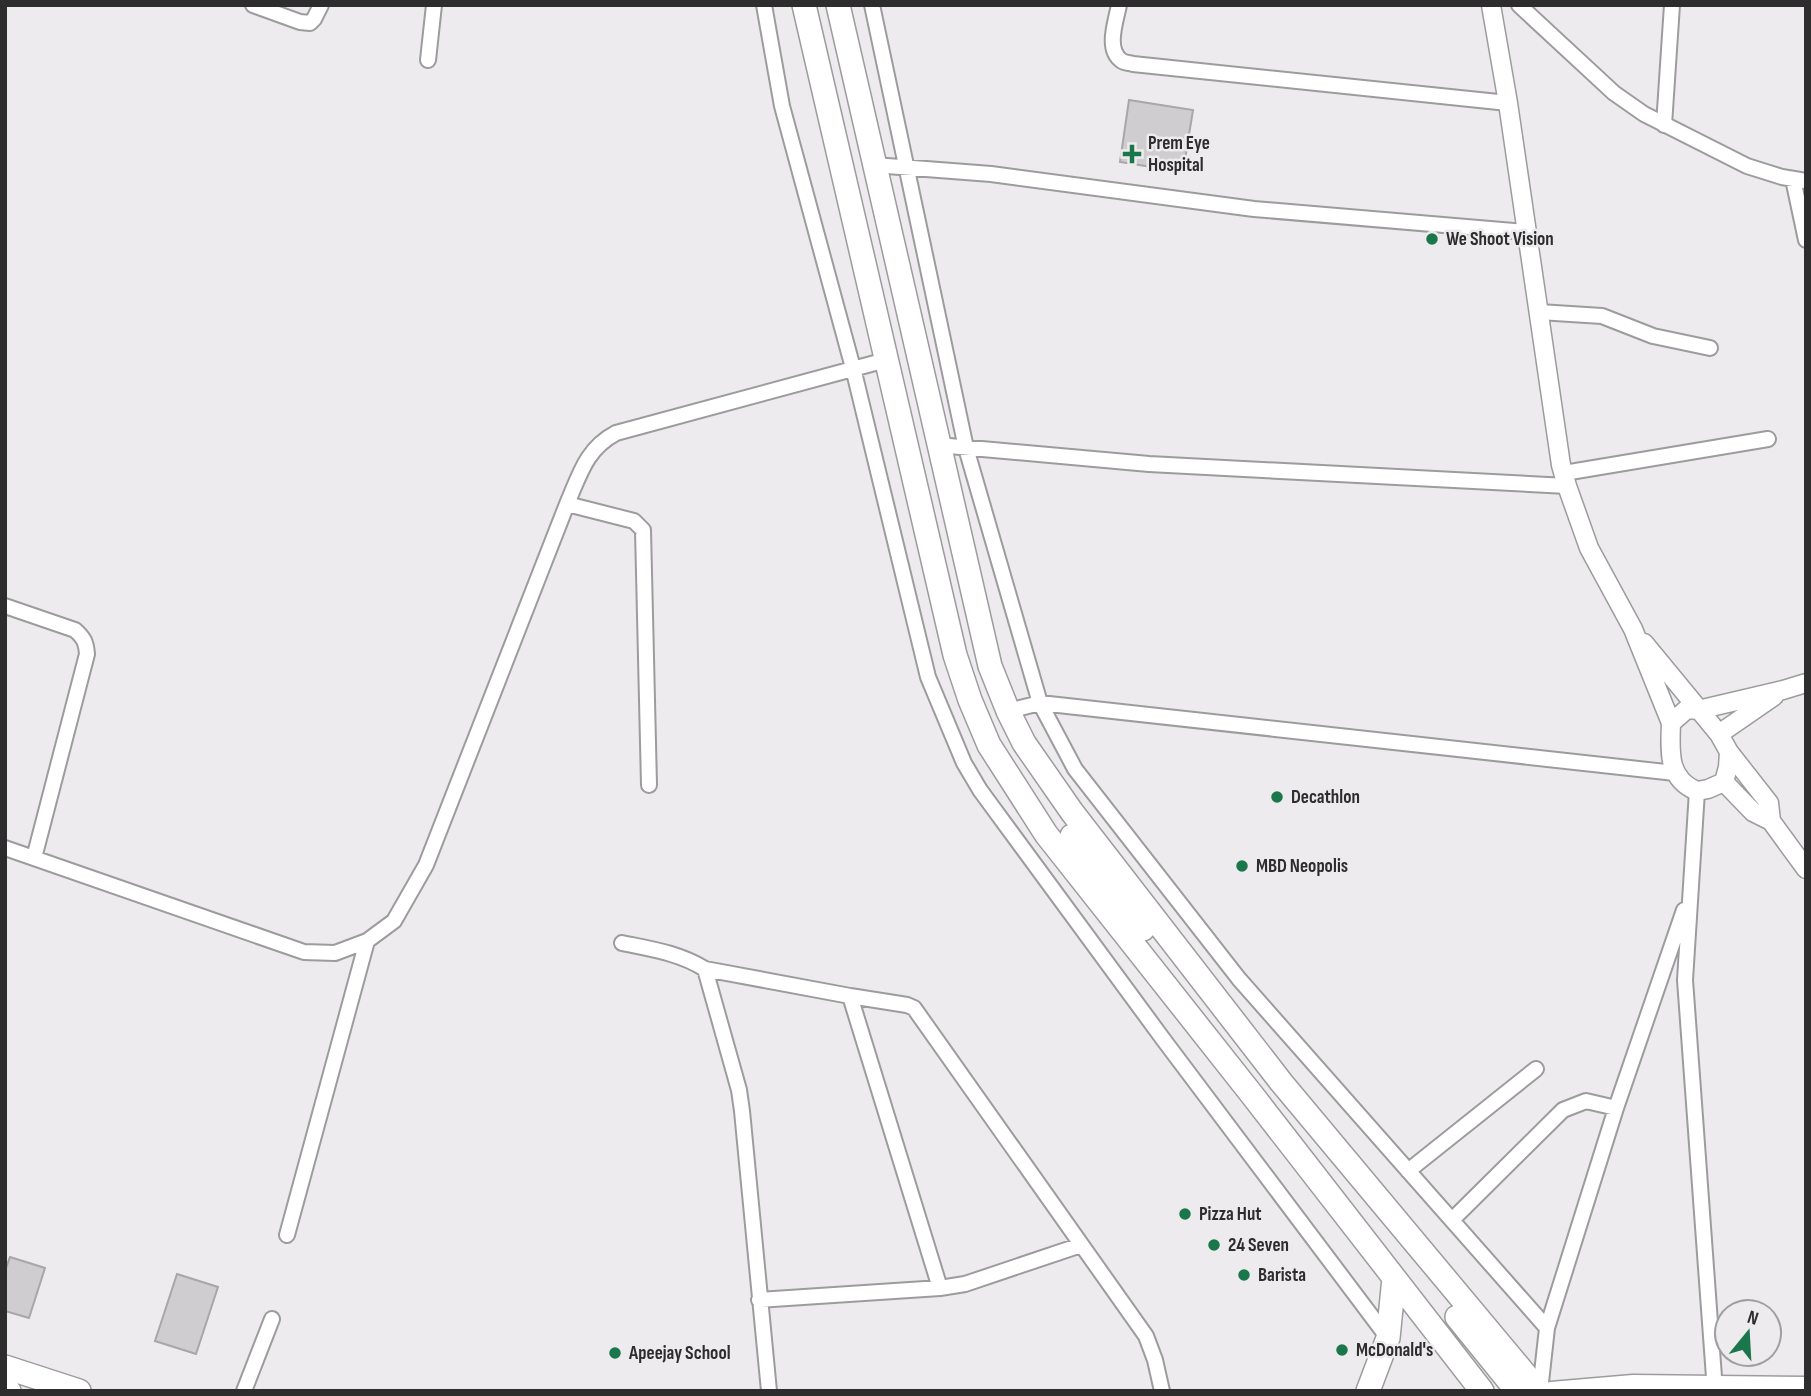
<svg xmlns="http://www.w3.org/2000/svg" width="1811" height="1396" viewBox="0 0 1811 1396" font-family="'Sofia Sans Condensed',sans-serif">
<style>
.building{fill:#cfcdd0;stroke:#a8a6a8;stroke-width:2}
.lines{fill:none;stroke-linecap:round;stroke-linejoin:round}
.minor-casing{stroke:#9d9b9e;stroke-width:18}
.tertiary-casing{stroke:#9d9b9e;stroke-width:21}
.primary-casing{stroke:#9d9b9e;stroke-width:26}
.trunk-casing{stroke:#9d9b9e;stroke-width:26}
.minor{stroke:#fff;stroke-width:14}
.tertiary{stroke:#fff;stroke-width:18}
.primary{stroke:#fff;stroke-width:23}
.trunk{stroke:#fff;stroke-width:23}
.poi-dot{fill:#1a774c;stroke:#edebed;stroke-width:2.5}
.labels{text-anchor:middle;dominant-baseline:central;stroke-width:5;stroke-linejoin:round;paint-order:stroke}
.poi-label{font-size:19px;font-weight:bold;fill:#2d2d2d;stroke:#edebed;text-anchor:start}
</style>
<rect width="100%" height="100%" fill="#edebed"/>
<!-- building -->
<path class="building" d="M1129,100L1193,110L1183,172L1120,162Z
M10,1257L45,1268L29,1318L5,1311V1271Z
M177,1274L218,1287L196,1354L155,1341Z"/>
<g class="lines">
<defs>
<path id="minor" d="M253,5L300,22L310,23L314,19L321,5
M764,5L782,106L853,368L928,677L964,763L980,790L1163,1039L1388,1338
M872,5L966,448L1040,703L1075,769L1239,979L1547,1328
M1119,5C1116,21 1105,50 1122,61C1125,63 1130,63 1133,64L1508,103
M1519,5L1614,93L1644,114L1747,166L1782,177L1806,181
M428,60L434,5
M1664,125L1672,5
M874,165L991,174L1254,209L1527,232
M1793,179L1806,240
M1539,312L1602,316L1653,336L1710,348
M938,445L1149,464L1567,486
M1564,473L1768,439
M567,504L634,521L643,530L649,785
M5,606L75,630C84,638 86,642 87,654L34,858
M1008,711L1040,703L1675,773
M1697,791L1685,980L1715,1391
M5,848L304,952L335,953L367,941L394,921L426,865L567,504C580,474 586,449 616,433L886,360
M622,943C651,949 679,953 705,969L850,996L907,1005L914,1008L1146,1336L1155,1360L1162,1391
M705,969L739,1090L742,1111L769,1391
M850,996L940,1288
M1408,1171L1536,1069
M1452,1220L1563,1110L1586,1101L1616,1108
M287,1235L367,941
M759,1300L940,1288L965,1284L1081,1245
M244,1391L272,1319
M1540,1391L1547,1328L1616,1108L1684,910"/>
<path id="tertiary" d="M1491,5L1508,103L1561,465L1567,486L1589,548L1633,629L1671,723
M1644,643L1719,734L1729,752L1728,767L1724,782L1708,789L1697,791C1667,779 1670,751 1671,723L1687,709L1698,710L1783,690L1806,683
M1719,734L1774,696
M1729,752L1769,803L1771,821
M1724,782L1753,812L1771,821L1806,869
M1551,1391L1633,1384L1806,1386"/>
<path id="primary" d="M804,5L955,655L970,700L989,745L1046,834L1253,1096L1482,1391
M838,5L990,666L1008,711L1024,743L1072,812L1281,1082L1539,1391
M1072,836L1093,866L1143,929
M1457,1317L1517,1391
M1368,1391L1388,1338L1394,1278"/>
<path id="trunk" d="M5,1367L79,1391
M5,1390L9,1391"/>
</defs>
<!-- minor casing -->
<use href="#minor" class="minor-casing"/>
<!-- tertiary casing -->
<use href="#tertiary" class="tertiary-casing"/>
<!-- primary casing -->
<use href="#primary" class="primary-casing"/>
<!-- trunk casing -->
<use href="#trunk" class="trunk-casing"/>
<!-- minor -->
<use href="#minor" class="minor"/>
<!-- tertiary -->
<use href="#tertiary" class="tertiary"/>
<!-- primary -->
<use href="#primary" class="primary"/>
<!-- trunk -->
<use href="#trunk" class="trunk"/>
</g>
<!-- markers -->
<g class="poi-dot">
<path d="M1128.5 143.5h7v7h7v7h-7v7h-7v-7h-7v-7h7z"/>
<circle cx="1432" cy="239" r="7"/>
<circle cx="1277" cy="797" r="7"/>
<circle cx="1242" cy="866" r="7"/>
<circle cx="1185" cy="1214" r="7"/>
<circle cx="1214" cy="1245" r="7"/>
<circle cx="1244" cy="1275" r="7"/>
<circle cx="1342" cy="1350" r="7"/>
<circle cx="615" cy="1353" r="7"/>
</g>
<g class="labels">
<!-- poi labels -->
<g class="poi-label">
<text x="1148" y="143">Prem Eye<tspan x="1148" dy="22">Hospital</tspan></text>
<text x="1446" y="239">We Shoot Vision</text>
<text x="1291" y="797">Decathlon</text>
<text x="1256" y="866">MBD Neopolis</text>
<text x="1199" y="1214">Pizza Hut</text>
<text x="1228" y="1245">24 Seven</text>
<text x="1258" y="1275">Barista</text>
<text x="1356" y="1350">McDonald's</text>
<text x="629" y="1353">Apeejay School</text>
</g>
</g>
<!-- border -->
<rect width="1811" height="1396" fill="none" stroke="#2d2d2d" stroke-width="14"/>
<!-- north arrow -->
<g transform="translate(1748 1333) rotate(18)"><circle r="33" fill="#edebed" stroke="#a09fa0" stroke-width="2"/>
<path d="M0-5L12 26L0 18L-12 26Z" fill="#1a774c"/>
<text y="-10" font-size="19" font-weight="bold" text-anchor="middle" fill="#2d2d2d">N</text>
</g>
</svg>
